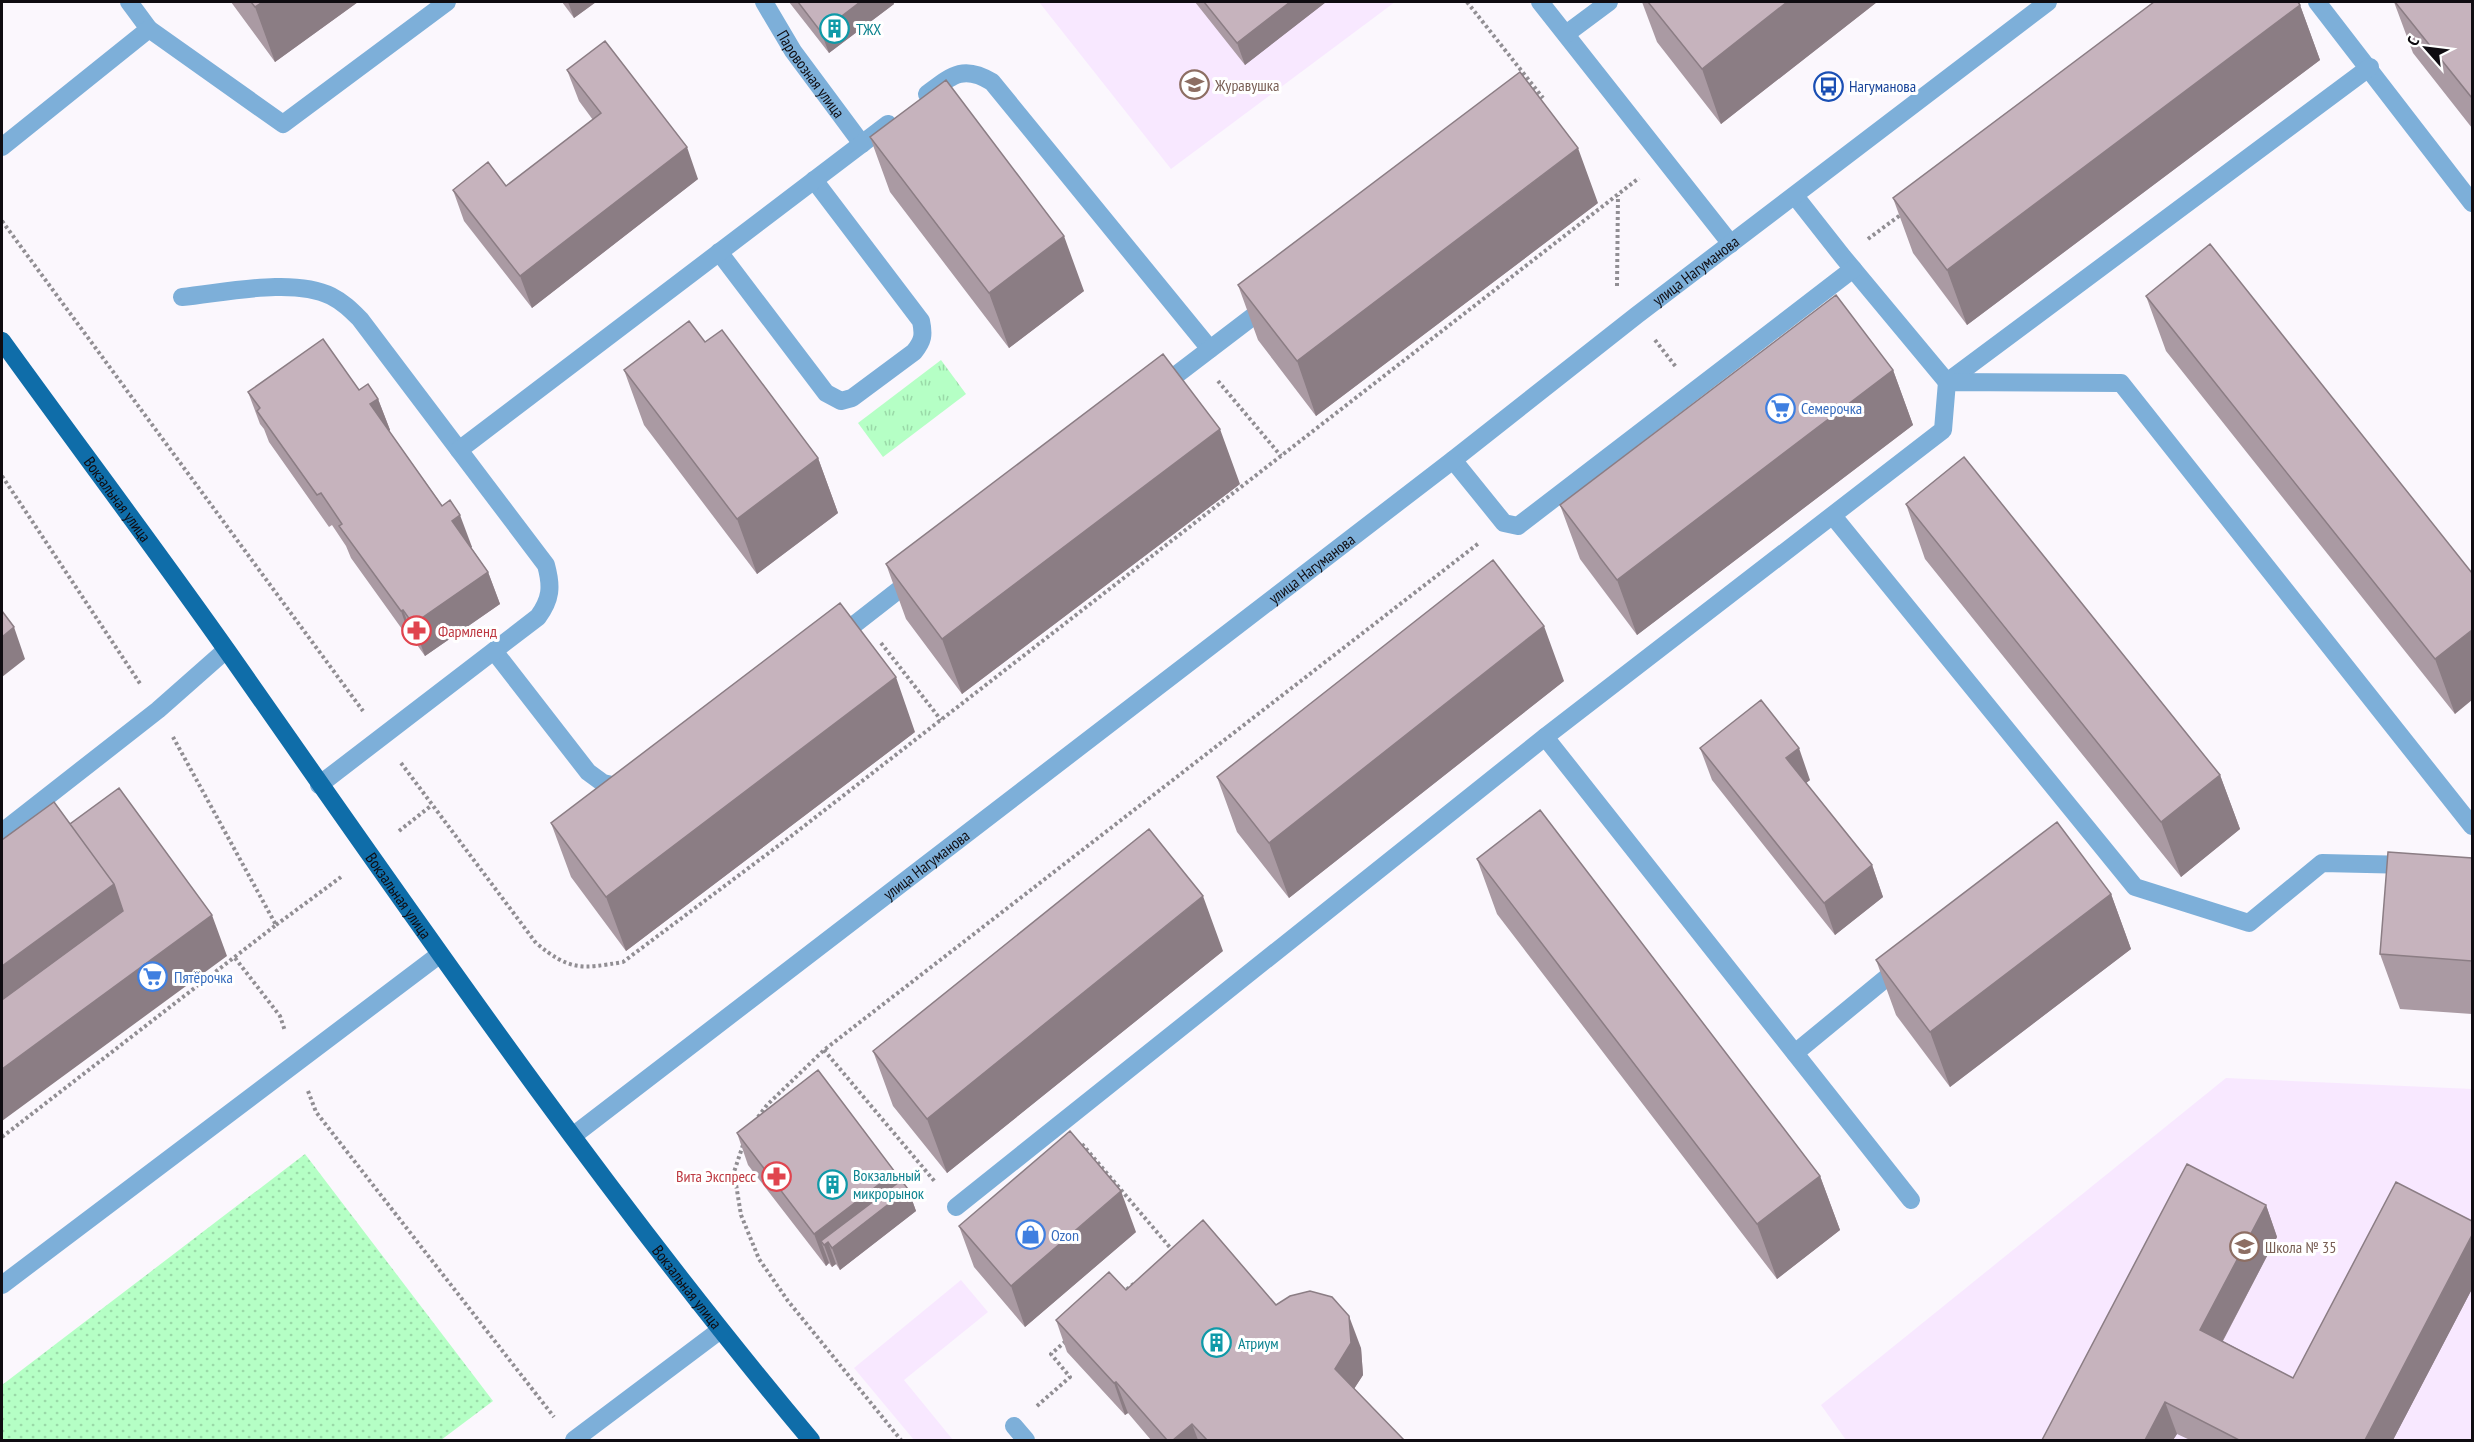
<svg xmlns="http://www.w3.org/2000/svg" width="2474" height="1442" viewBox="0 0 2474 1442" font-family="'PT Sans Narrow',sans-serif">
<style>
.built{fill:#f8e8ff}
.grass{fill:url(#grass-dots)}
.park{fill:url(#park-tufts)}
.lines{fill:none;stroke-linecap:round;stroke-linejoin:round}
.path{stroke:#918e93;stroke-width:4;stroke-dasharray:3 3;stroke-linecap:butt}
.minor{stroke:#7dafd9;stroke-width:18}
.major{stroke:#0f6da9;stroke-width:18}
.wall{fill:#aa9aa3}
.shaded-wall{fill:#8b7d84}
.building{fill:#c6b3bd;stroke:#8b7d84;stroke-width:1.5}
.labels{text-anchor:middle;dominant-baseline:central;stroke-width:6;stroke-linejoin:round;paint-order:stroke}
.culture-label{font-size:16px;fill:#0d838f;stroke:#fff;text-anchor:start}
.street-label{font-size:16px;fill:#0f0c11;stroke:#fff}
.education-label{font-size:16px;fill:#785e54;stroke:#fff;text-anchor:start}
.transit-label{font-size:16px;fill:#164399;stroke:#fff;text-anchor:start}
.shop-label{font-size:16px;fill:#366cbe;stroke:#fff;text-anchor:start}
.health-label{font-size:16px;fill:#be3a42;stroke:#fff;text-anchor:start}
</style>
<defs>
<pattern id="grass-dots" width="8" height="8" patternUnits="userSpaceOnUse" patternTransform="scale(1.5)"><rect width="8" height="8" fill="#b5ffc5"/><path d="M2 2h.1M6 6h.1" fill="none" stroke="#9ad9a8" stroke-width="1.8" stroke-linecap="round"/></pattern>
<pattern id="park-tufts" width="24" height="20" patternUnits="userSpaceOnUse" patternTransform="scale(1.5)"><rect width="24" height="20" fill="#b5ffc5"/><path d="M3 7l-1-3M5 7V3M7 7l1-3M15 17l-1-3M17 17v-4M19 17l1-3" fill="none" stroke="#9ad9a8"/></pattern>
</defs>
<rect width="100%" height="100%" fill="#fbf7fd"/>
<!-- built -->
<path class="built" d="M1039,2H1395L1171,169Z
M2226,1078L2472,1089V1440H1846L1821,1405Z
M961,1280L988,1312L904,1380L953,1440H914L854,1368Z"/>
<!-- grass -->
<path class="grass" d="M305,1154L493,1401L441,1440H2V1385Z"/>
<!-- park -->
<path class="park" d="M941,360L966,394L883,457L858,423Z"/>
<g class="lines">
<!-- path -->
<path class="path" d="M1467,2L1543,98
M2,221L363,711
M1868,239L1903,213
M1617,286L1618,195
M1655,340L1676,367
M1218,381L1281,456
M2,476L141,685
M881,643L941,720
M401,763L536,943C570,971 581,969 623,962L790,837L1639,178
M399,831L432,805
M276,925L341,877
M235,958L280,1016L285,1031
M824,1050L936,1183
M308,1091L316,1112L554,1417
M758,1117L767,1105L824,1050L1479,543
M2,1137L276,925L173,737
M1082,1144L1173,1251L1170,1253
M743,1145L734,1172L741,1215L759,1259L788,1301L901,1440
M1122,1293L1135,1283
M1037,1406L1070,1377L1051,1354L1066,1341"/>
<!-- minor -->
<g class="minor">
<path d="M129,2L149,29"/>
<path id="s1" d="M764,2L793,51L862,144"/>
<path d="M1540,2L1731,244"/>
<path d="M2317,2L2472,203"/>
<path d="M1566,34L1609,2"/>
<path d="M927,94C951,76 963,64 992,82L1210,349"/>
<path d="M2,147L149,29L283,124L447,2"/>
<path d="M1795,196L1843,257L1947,382L2370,67"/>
<path d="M719,252L826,393L841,401L852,398L914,352C923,341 924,335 921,321L814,180"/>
<path d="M182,297C224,293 293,277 331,296C343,302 351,310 360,319L459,450"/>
<path d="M1159,388L1268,305"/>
<path d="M1453,460L1504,523L1518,526L1853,269"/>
<path d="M1833,516L2135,887L2249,923L2322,863L2411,865"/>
<path d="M837,638L914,578"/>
<path d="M494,651L588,772L603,783L625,788"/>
<path d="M1545,737L1911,1200"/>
<path d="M319,785L538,617C551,599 552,587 546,565L459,450L888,124"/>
<path d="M2,832L158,710L226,650"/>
<path d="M1795,1053L1902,965"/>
<path id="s2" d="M574,1135L1453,460L1637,315L2048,2"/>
<path d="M956,1207L1545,737L1943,430L1947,382L2121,383L2472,826"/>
<path d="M2,1285L439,955"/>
<path d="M1014,1426L1026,1440"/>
<path d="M574,1440L719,1331"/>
</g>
<!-- major -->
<path class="major" id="s3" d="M2,341C77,445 154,547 228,652C415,919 601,1190 811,1440"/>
</g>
<!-- wall -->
<path class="wall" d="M231,2H358L275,62Z
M562,2H596L574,18Z
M789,2H893L894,4L829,53Z
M1195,2H1326L1245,65Z
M1642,2H1877L1721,124L1657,42Z
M2394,2H2472V128L2413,53Z
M2300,5L2320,60L1967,325L1913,253L1893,198Z
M567,70L698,179L532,308L464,221L453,190L506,186L593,120L579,101Z
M870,137L1084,291L1009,348L890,192Z
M1598,203L1316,416L1258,340L1238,285Z
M2146,296L2472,573L2455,714L2166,351Z
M705,342L818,458L838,513L757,574L644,425L624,370Z
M1893,370L1913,425L1637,635L1580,559L1560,505Z
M359,390L378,399L390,430L389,431L472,547H471L488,572L500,604L425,656L415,642L412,643L351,558L346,546L332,525L329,527L269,442L264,429L260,424L248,392Z
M1240,484L962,694L906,619L886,564Z
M1906,504L2220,775L2240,829L2181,877L1925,559Z
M1564,681L1289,898L1237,832L1217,777Z
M915,732L626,951L571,877L551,823Z
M1700,748L1810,780L1806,783L1872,865L1883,897L1835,935L1712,780Z
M2472,858V1014L2400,1009L2380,954Z
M1477,859L1820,1176L1840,1230L1777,1279L1497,914Z
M2111,894L2131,949L1950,1087L1896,1015L1876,960Z
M1223,951L947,1173L893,1106L873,1051Z
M737,1133L908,1189L916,1211L840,1270L836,1264L832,1267L829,1263L826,1266L748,1165Z
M2266,1205L2277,1237L2223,1341L2293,1378L2472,1289L2393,1440H2190L2177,1434L2173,1440H2042Z
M959,1226L1136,1232L1025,1327L974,1267Z
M1126,1290L1276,1305L1361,1348L1363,1375L1354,1389L1404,1440H1151L1128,1413L1125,1415L1067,1352L1056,1320Z"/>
<!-- shaded-wall -->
<path class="shaded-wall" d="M263,2H358L275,62L255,7Z
M568,2H596L574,18Z
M860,2H893L894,4L829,53L821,32Z
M1290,2H1326L1245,65L1237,43Z
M1787,2H1877L1721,124L1702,69Z
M2300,5L2320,60L1967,325L1947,270Z
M687,147L698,179L532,308L520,276Z
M1578,148L1598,203L1316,416L1297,361Z
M1064,236L1084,291L1009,348L989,293Z
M1893,370L1913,425L1637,635L1617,580Z
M378,399L390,430L381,436L370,404Z
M1220,429L1240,484L962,694L942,639Z
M818,458L838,513L757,574L737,519Z
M460,515L472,547L464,552L452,521Z
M488,572L500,604L425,656L413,624Z
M403,610L415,642L412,643L401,611Z
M1544,626L1564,681L1289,898L1269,843Z
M14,627L25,659L2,677V637Z
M2472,630V700L2455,714L2435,659Z
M896,677L915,732L626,951L606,897Z
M1799,748L1810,780L1797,790L1786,758Z
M2220,775L2240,829L2181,877L2161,822Z
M1872,865L1883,897L1835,935L1824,903Z
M114,884L138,952L2,1052V966Z
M2111,894L2131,949L1950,1087L1930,1032Z
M1203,896L1223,951L947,1173L927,1119Z
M212,915L227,956L2,1121V1069Z
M895,1172L908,1189L916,1211L840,1270L832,1248L828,1242L836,1264L832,1267L824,1245L821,1241L829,1263L826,1266L814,1234Z
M1820,1176L1840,1230L1777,1279L1757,1224Z
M1121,1191L1136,1232L1025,1327L1011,1286Z
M2266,1205L2277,1237L2212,1361L2200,1330Z
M2472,1235V1289L2393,1440H2365Z
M1349,1316L1361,1348L1363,1375L1346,1401L1335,1369Z
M1116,1382L1128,1413L1125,1415L1114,1383Z
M2165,1402L2177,1434L2173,1440H2145Z
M1192,1424L1198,1440H1173Z"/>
<!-- building -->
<path class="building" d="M251,2H263L255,7Z
M798,2H860L821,32Z
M1204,2H1290L1237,43Z
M1648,2H1787L1702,69Z
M2154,2H2298L2300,5L1947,270L1893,198Z
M2395,2H2472V98Z
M605,41L687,147L520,276L453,190L488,162L506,186L601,113L567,70Z
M1520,72L1578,148L1297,361L1238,285Z
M946,80L1064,236L989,293L870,137Z
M2210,244L2472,573V630L2435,659L2146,296Z
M1836,295L1893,370L1617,580L1560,505Z
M689,321L705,342L722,330L818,458L737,519L624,370Z
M323,339L359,390L368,384L378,399L370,404L442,506L450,500L460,515L452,521L488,572L413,624L403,610L401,611L339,526L342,524L321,493L317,495L257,411L260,408L248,392Z
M1163,354L1220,429L942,639L886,564Z
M1964,457L2220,775L2161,822L1906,504Z
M1493,560L1544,626L1269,843L1217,777Z
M840,603L896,677L606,897L551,823Z
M2,611L14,627L2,637Z
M1761,700L1799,748L1786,758L1872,865L1824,903L1700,748Z
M119,788L212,915L2,1069V1000L123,911L114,884L70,824Z
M54,802L114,884L2,966V840Z
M1540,810L1820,1176L1757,1224L1477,859Z
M2057,822L2111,894L1930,1032L1876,960Z
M1149,829L1203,896L927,1119L873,1051Z
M2388,852L2472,858V961L2380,954Z
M818,1070L895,1172L814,1234L737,1133Z
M1070,1131L1121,1191L1011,1286L959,1226Z
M2187,1164L2266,1205L2200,1330L2293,1378L2396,1182L2472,1221V1235L2365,1440H2239L2165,1402L2145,1440H2042Z
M895,1172L908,1189L832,1248L828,1242L824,1245L821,1241L899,1182Z
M1203,1220L1276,1305L1290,1296L1310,1291L1332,1297L1349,1316L1351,1343L1335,1369L1404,1440H1207L1192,1424L1173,1440H1167L1116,1382L1114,1383L1056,1320L1109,1272L1126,1290Z"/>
<!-- icons -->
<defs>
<symbol id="building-ring" viewBox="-11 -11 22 22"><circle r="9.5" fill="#fff" stroke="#0f9aa8" stroke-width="1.5"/><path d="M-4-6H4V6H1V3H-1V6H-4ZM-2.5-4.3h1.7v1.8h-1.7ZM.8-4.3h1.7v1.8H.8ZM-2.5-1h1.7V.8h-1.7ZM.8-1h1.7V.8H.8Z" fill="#0f9aa8"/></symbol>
<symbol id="school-ring" viewBox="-11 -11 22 22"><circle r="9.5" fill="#fff" stroke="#8d6e63" stroke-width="1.5"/><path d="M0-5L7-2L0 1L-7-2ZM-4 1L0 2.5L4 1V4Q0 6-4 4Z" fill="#8d6e63"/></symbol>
<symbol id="bus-ring" viewBox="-11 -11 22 22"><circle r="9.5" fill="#fff" stroke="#1a4fb4" stroke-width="1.5"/><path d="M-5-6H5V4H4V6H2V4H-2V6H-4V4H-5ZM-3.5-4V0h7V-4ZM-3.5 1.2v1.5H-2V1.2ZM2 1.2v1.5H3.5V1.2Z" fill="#1a4fb4"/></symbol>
<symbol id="supermarket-ring" viewBox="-11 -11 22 22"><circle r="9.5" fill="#fff" stroke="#3f7fe0" stroke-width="1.5"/><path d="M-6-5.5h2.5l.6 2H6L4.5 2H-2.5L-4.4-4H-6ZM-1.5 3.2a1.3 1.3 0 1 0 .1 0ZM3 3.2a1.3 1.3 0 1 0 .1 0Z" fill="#3f7fe0"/></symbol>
<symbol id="pharmacy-ring" viewBox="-11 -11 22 22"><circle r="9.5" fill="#fff" stroke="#e0444e" stroke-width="1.5"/><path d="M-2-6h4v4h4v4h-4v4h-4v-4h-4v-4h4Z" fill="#e0444e"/></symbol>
<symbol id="shop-ring" viewBox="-11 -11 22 22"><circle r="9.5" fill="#fff" stroke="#3f7fe0" stroke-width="1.5"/><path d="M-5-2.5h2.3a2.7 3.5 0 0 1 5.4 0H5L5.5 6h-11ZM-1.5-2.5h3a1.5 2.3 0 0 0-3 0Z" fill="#3f7fe0"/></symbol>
</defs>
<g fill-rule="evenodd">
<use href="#building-ring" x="818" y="12" width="33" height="33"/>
<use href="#school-ring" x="1178" y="68" width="33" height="33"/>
<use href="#bus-ring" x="1812" y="70" width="33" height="33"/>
<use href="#supermarket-ring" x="1764" y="392" width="33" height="33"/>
<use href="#pharmacy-ring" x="400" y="614" width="33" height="33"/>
<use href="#supermarket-ring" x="136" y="960" width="33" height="33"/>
<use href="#pharmacy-ring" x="760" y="1160" width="33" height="33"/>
<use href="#building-ring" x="816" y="1168" width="33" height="33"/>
<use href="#shop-ring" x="1014" y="1218" width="33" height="33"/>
<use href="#school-ring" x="2228" y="1230" width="33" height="33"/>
<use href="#building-ring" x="1200" y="1326" width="33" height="33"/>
</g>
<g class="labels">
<!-- culture labels -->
<g class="culture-label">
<text x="856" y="29">ТЖХ</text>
<text x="853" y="1175">Вокзальный<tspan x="853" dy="18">микрорынок</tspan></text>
<text x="1238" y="1343">Атриум</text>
</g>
<!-- street labels -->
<g class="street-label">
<text stroke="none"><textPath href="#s1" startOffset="86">Паровозная улица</textPath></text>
<text stroke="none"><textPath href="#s2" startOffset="1416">улица Нагуманова</textPath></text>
<text stroke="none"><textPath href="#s3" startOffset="196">Вокзальная улица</textPath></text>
<text stroke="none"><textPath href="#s2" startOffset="930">улица Нагуманова</textPath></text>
<text stroke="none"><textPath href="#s2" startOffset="444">улица Нагуманова</textPath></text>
<text stroke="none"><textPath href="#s3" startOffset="682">Вокзальная улица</textPath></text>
<text stroke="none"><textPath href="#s3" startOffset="1168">Вокзальная улица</textPath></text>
</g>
<!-- education labels -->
<g class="education-label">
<text x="1215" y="85">Журавушка</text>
<text x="2265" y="1247">Школа № 35</text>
</g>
<!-- transit labels -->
<g class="transit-label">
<text x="1849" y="86">Нагуманова</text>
</g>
<!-- shop labels -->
<g class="shop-label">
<text x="1801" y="408">Семерочка</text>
<text x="174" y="977">Пятёрочка</text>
<text x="1051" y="1235">Ozon</text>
</g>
<!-- health labels -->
<g class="health-label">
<text x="438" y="631">Фармленд</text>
<text x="756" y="1176" text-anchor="end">Вита Экспресс</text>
</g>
</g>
<!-- border -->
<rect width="2474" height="1442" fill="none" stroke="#0f0c11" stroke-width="6"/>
<!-- north arrow -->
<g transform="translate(2426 48) rotate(298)" stroke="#ffffff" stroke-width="4.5" paint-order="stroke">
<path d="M0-4.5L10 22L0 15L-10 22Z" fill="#0f0c11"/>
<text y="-9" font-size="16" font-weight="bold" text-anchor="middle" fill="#0f0c11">С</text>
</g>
</svg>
